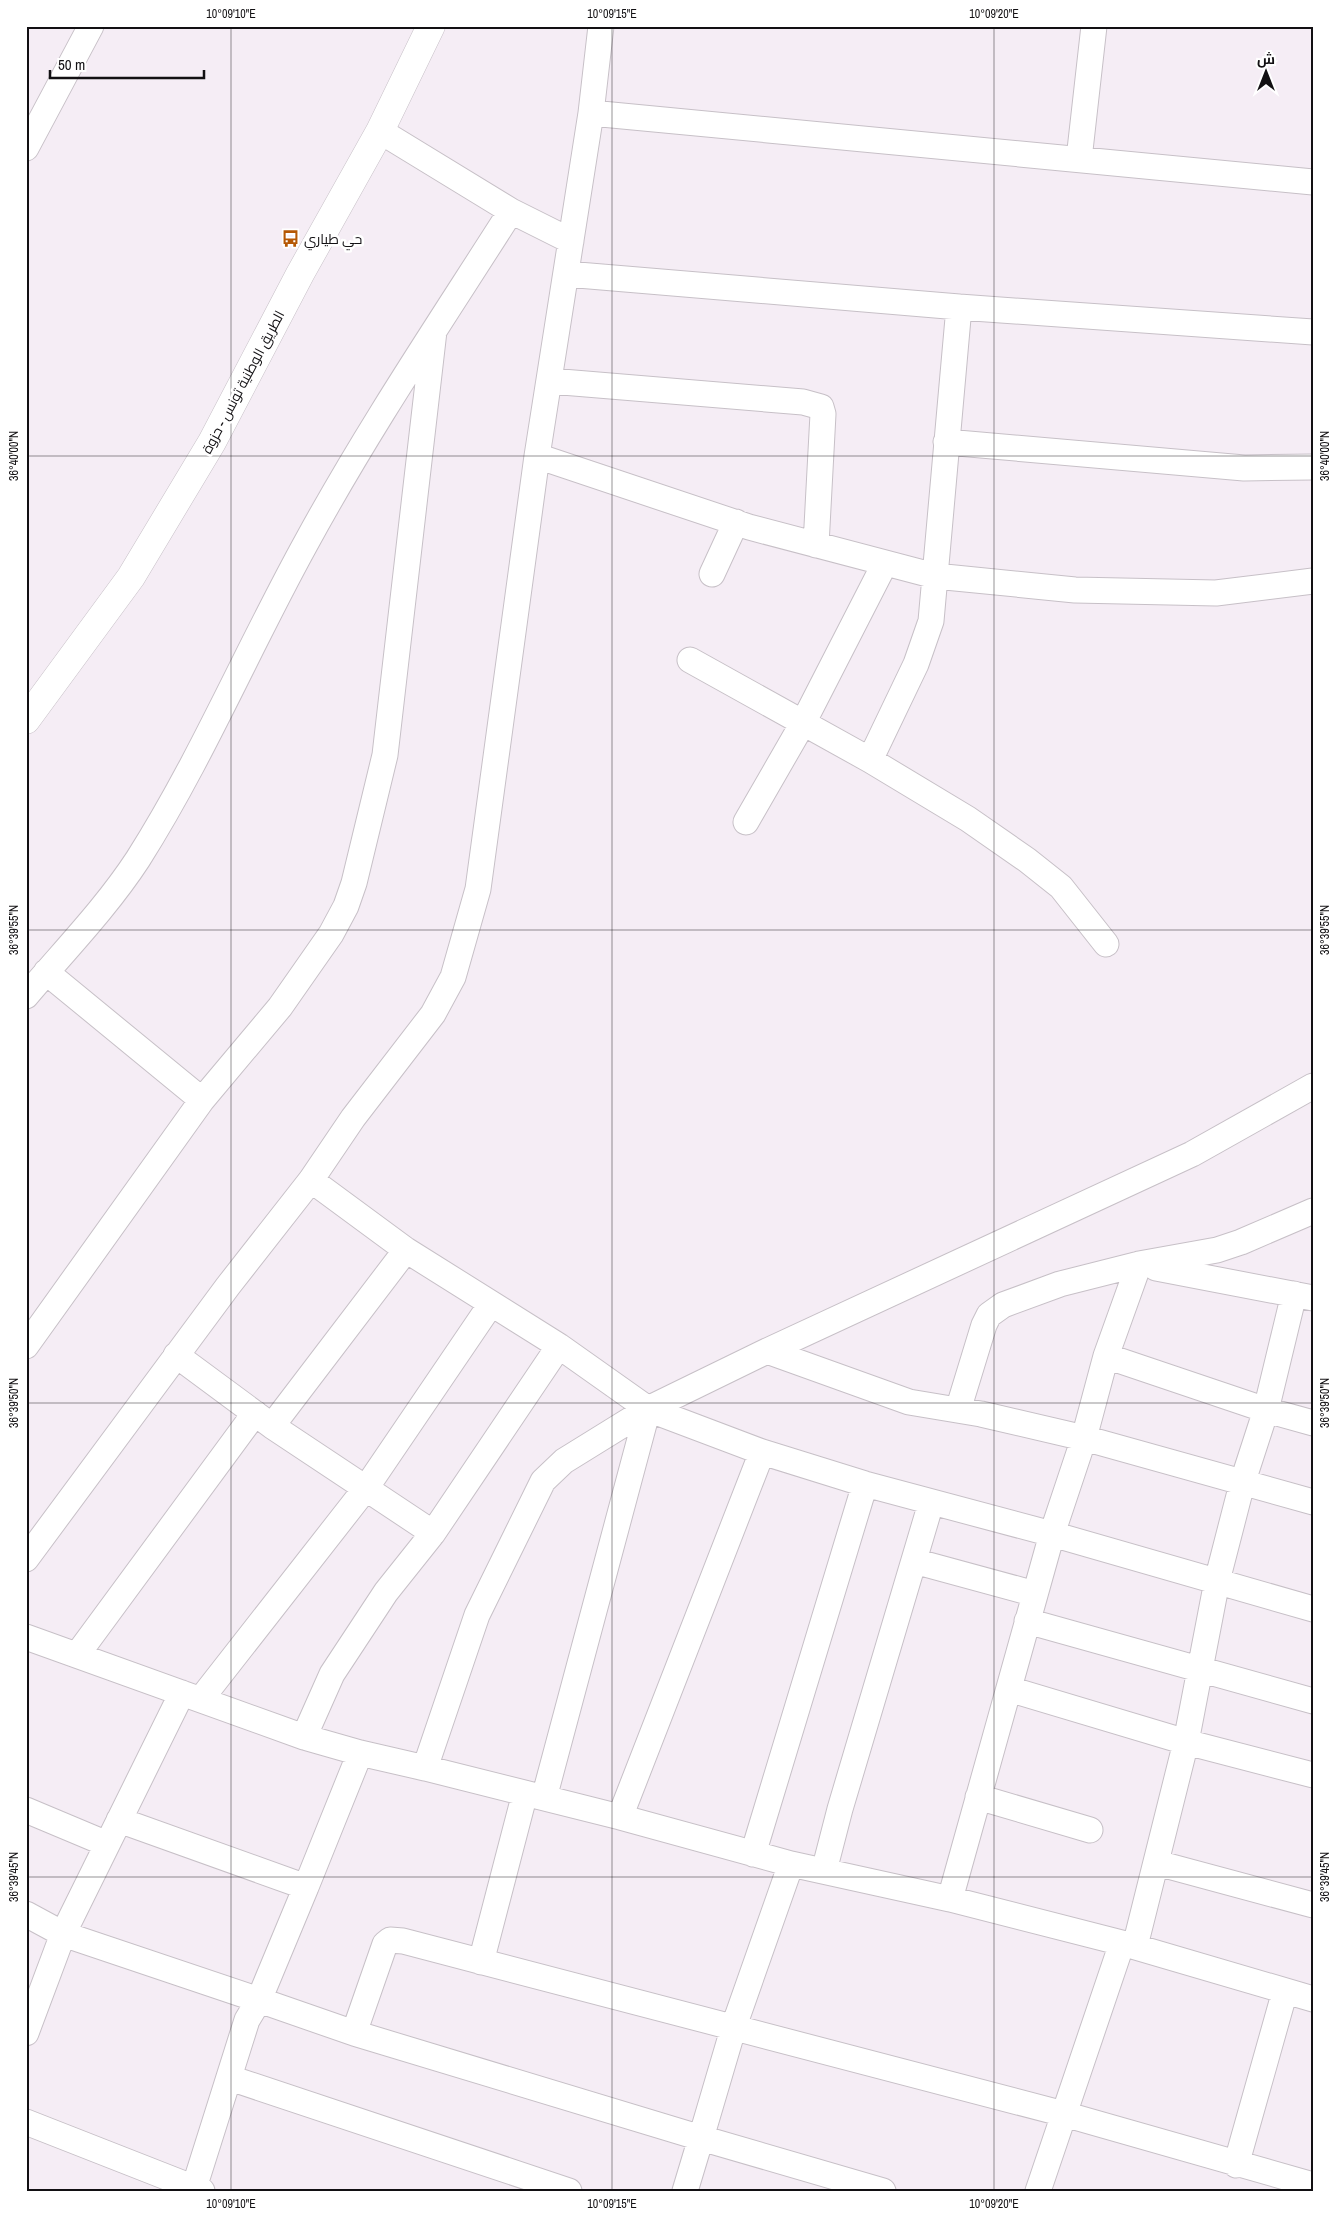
<svg xmlns="http://www.w3.org/2000/svg" width="1339" height="2217" viewBox="0 0 1339 2217" font-family="'Archivo Narrow',Cairo,sans-serif">
<style>
.lines{fill:none;stroke-linecap:round;stroke-linejoin:round}
.street-casing{stroke:#c7c0c7;stroke-width:27}
.primary-casing{stroke:#c7c0c7;stroke-width:29}
.street{stroke:#fff;stroke-width:25}
.primary{stroke:#fff;stroke-width:28}
.ticks{fill:none;stroke:#121013;stroke-width:1;stroke-opacity:0.45}
.labels{text-anchor:middle;dominant-baseline:central;stroke-width:5;stroke-linejoin:round;paint-order:stroke}
.poi-label{font-size:14px;fill:#121013;stroke:#fff;text-anchor:start}
.street-label{font-size:14px;fill:#121013;stroke:#fff}
.neatline{fill:none;stroke:#121013;stroke-width:2}
.ticks-label{font-size:12px;text-anchor:middle;fill:#121013}
</style>
<rect width="100%" height="100%" fill="#f5edf5"/>
<g class="lines">
<defs>
<path id="street" d="M591,113L1313,182
M380,131L511,211
M26,148L91,26
M1079,159L1094,26
M566,274L959,307L1313,332
M550,381L803,402L821,407L823,414L816,545
M946,442L1244,468L1313,467
M537,456L749,527L935,576L1075,590L1216,593L1313,581
M712,574L736,522
M690,660L870,760L968,819L1027,860L1061,887L1106,944
M870,760L916,664L931,621L959,307
M746,822L803,723L885,563
M46,972L202,1100
M26,996C64,951 106,908 138,859C202,758 248,648 306,543C368,429 441,321 511,211L571,241
M311,1180L406,1250L559,1346L648,1409L762,1452L865,1484L1052,1534L1313,1609
M1156,1268L1313,1298
M26,1346L202,1100L280,1007L331,934L346,906L354,883L385,755L434,331
M767,1351L909,1402L981,1414L1084,1438L1313,1502
M176,1355L272,1426L433,1533
M1106,1356L1266,1410L1313,1423
M958,1410L984,1325L989,1315L1003,1305L1060,1284L1139,1264L1217,1250L1241,1242L1313,1211
M272,1426L406,1250
M26,1559L228,1286L311,1180L353,1118L433,1014L453,977L478,889L537,456L591,113L601,26
M914,1561L1035,1594
M1027,1621L1313,1701
M26,1637L304,1737L360,1753L425,1768L477,1615L543,1481L564,1461L648,1409L767,1351L1192,1154L1313,1086
M77,1655L255,1413
M1009,1689L1186,1742L1313,1775
M201,1699L366,1488L491,1304
M304,1737L332,1674L386,1592L433,1533L559,1346
M425,1768L620,1817L762,1452
M978,1797L1090,1830
M544,1798L648,1409
M26,1810L107,1844
M119,1820L306,1887L259,2000L354,2033L701,2138L734,2026L791,1864L620,1817
M753,1854L865,1484
M1157,1863L1313,1905
M791,1864L950,1899L1122,1943L1313,1999
M824,1871L840,1809L931,1503
M306,1887L360,1753
M950,1899L1052,1534L1084,1438L1106,1356L1139,1264
M26,1914L63,1934L259,2000L247,2020L194,2188
M1135,1946L1186,1742L1217,1581L1242,1484L1266,1410L1294,1294
M481,1962L525,1793
M26,2033L63,1934L182,1693
M354,2033L385,1944L390,1940L403,1941L1064,2114L1313,2185
M230,2078L569,2191
M26,2122L202,2191
M1236,2165L1285,1991
M685,2191L701,2138L883,2191
M1038,2191L1122,1943"/>
<path id="primary" d="M26,720L131,577L212,442L300,274L380,131L431,26"/>
</defs>
<!-- street casing -->
<use href="#street" class="street-casing"/>
<!-- primary casing -->
<use href="#primary" class="primary-casing"/>
<!-- street -->
<use href="#street" class="street"/>
<!-- primary -->
<use href="#primary" class="primary"/>
</g>
<!-- ticks -->
<path class="ticks" d="M231,26V2191M612,26V2191M994,26V2191M26,456H1313M26,930H1313M26,1403H1313M26,1877H1313"/>
<!-- icons -->
<defs>
<symbol id="bus-bare" viewBox="-9 -9 18 18"><path d="M-5-6H5V4H4V6H2V4H-2V6H-4V4H-5ZM-3.5-4V0h7V-4ZM-3.5 1.2v1.5H-2V1.2ZM2 1.2v1.5H3.5V1.2Z" fill="#b55704" stroke="#fff" stroke-width="2.5" paint-order="stroke"/></symbol>
</defs>
<g fill-rule="evenodd">
<use href="#bus-bare" x="278" y="226" width="25" height="25"/>
</g>
<g class="labels">
<!-- poi labels -->
<g class="poi-label">
<text x="304" y="239">حي طياري</text>
</g>
<!-- street labels -->
<g class="street-label">
<text transform="translate(243 382) rotate(-62)">الطريق الوطنية تونس - حزوة</text>
</g>
</g>
<!-- border -->
<rect width="1339" height="2217" fill="none" stroke="#ffffff" stroke-width="55"/>
<!-- north arrow -->
<g transform="translate(1266 72)" stroke="#ffffff" stroke-width="4" paint-order="stroke">
<path d="M0-4L9 19L0 12L-9 19Z" fill="#121013"/>
<text y="-8" font-size="14" font-weight="bold" text-anchor="middle" fill="#121013">ش</text>
</g>
<!-- scale -->
<path d="M50 70v8h154v-8" fill="none" stroke="#121013" stroke-width="2.5"/>
<text x="58" y="70" font-size="15" fill="#121013" stroke="#ffffff" stroke-width="4" paint-order="stroke">50 m</text>
<rect x="28" y="28" width="1284" height="2162" class="neatline"/>
<g class="ticks-label">
<text x="231" y="18">10°09'10"E</text>
<text x="612" y="18">10°09'15"E</text>
<text x="994" y="18">10°09'20"E</text>
<text transform="translate(14 456) rotate(-90)" y="4">36°40'00"N</text>
<text transform="translate(1325 456) rotate(-90)" y="4">36°40'00"N</text>
<text transform="translate(14 930) rotate(-90)" y="4">36°39'55"N</text>
<text transform="translate(1325 930) rotate(-90)" y="4">36°39'55"N</text>
<text transform="translate(14 1403) rotate(-90)" y="4">36°39'50"N</text>
<text transform="translate(1325 1403) rotate(-90)" y="4">36°39'50"N</text>
<text transform="translate(14 1877) rotate(-90)" y="4">36°39'45"N</text>
<text transform="translate(1325 1877) rotate(-90)" y="4">36°39'45"N</text>
<text x="231" y="2208">10°09'10"E</text>
<text x="612" y="2208">10°09'15"E</text>
<text x="994" y="2208">10°09'20"E</text>
</g>
</svg>
